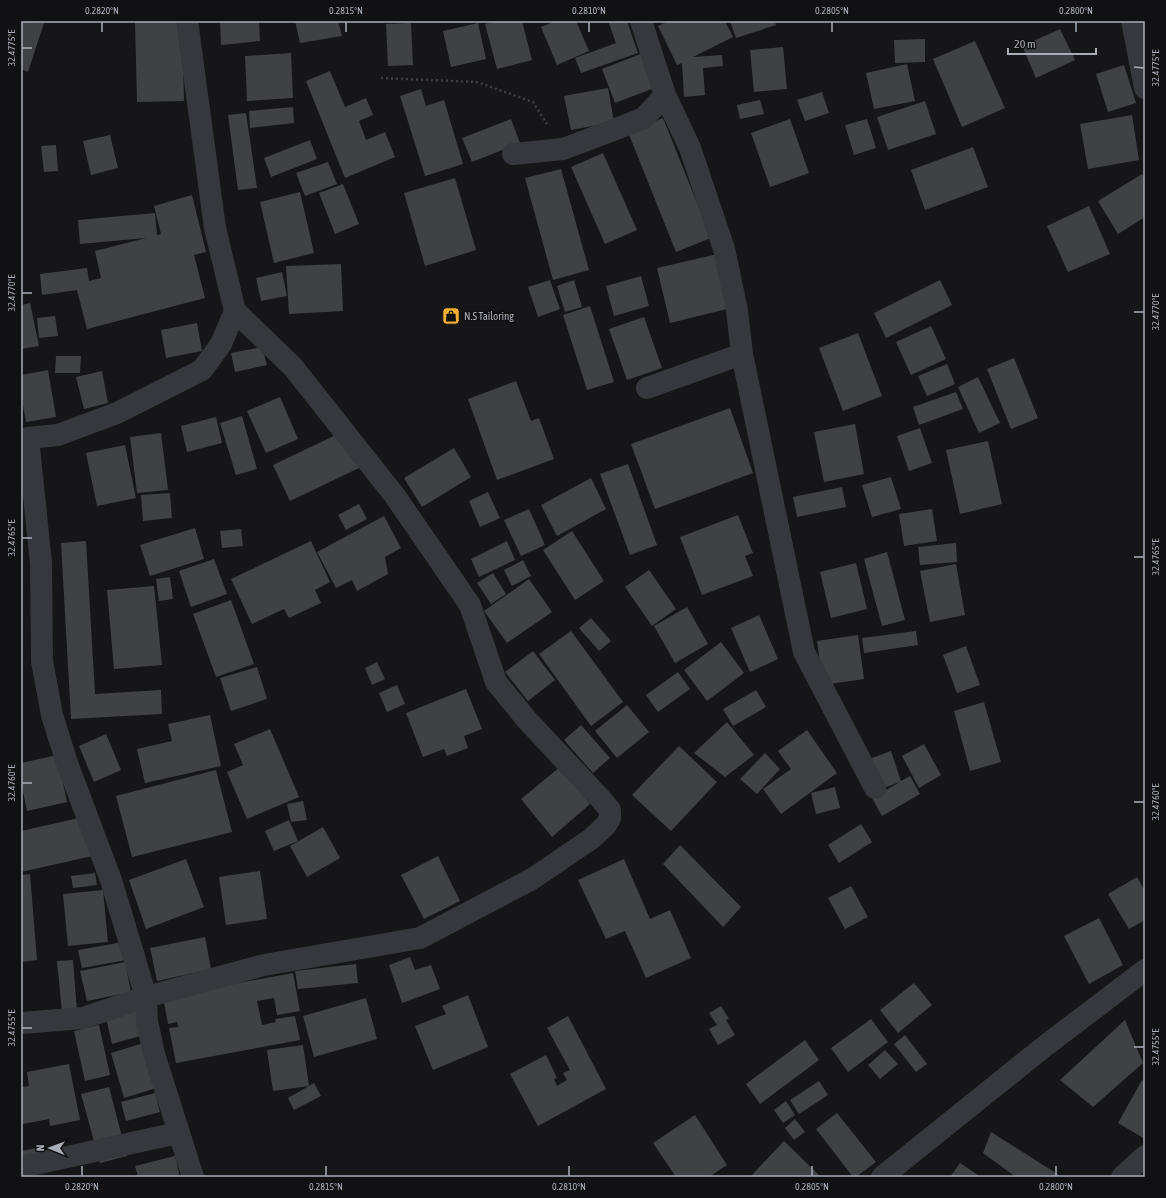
<svg xmlns="http://www.w3.org/2000/svg" width="1166" height="1198" viewBox="0 0 1166 1198" font-family="'Asap Condensed',sans-serif">
<style>
.building{fill:#404145}
.lines{fill:none;stroke-linecap:round;stroke-linejoin:round}
.path{stroke:#3d3f44;stroke-width:2.5;stroke-dasharray:2 3;stroke-linecap:butt}
.street{stroke:#37383d;stroke-width:22}
.ticks{fill:none;stroke:#a8adb8;stroke-width:1.5}
.labels{text-anchor:middle;dominant-baseline:central;stroke-width:4;stroke-linejoin:round;paint-order:stroke}
.poi-label{font-size:11px;fill:#a8adb8;stroke:#111113;text-anchor:start}
.neatline{fill:none;stroke:#a8adb8;stroke-width:1.5}
.ticks-label{font-size:10px;text-anchor:middle;fill:#a8adb8}
</style>
<rect width="100%" height="100%" fill="#161618"/>
<!-- building -->
<path class="building" d="M21,21L44,23L28,72L21,69Z
M135,21H182L184,101L137,102Z
M220,21H259L260,41L221,45Z
M295,21H338L342,36L300,43Z
M498,21H522L532,60L497,69L485,24Z
M556,21H576L589,51L557,65L541,27Z
M608,21H627L638,53L581,73L575,58L616,43Z
M669,21H725L733,37L693,57L722,55L723,66L703,68L705,95L684,97L682,63L677,65L658,26Z
M730,21H775L776,25L736,38Z
M411,23L413,65L388,66L386,24Z
M478,23L486,59L451,67L443,31Z
M1060,29L1075,60L1036,78L1022,46Z
M925,39V62L895,63L894,40Z
M975,41L1005,108L962,127L933,59Z
M783,47L787,89L754,92L750,50Z
M291,53L293,98L247,101L245,56Z
M643,53L657,87L615,103L602,69Z
M907,64L915,101L874,109L866,73Z
M1124,65L1136,103L1108,112L1096,74Z
M330,71L345,107L366,98L373,115L359,121L366,140L385,132L395,157L345,178L306,81Z
M608,88L614,122L571,130L564,96Z
M421,89L426,106L444,100L463,164L425,176L400,96Z
M822,92L829,113L805,121L797,100Z
M760,100L764,114L740,119L737,105Z
M925,101L936,134L888,150L877,117Z
M293,107L294,123L250,128L249,111Z
M246,113L257,188L238,190L228,115Z
M1132,115L1139,160L1088,169L1080,124Z
M663,118L711,238L676,252L628,132Z
M511,119L520,143L472,162L462,138Z
M790,119L809,173L770,187L751,133Z
M867,119L876,148L854,155L845,125Z
M110,135L118,168L91,175L83,141Z
M310,140L317,159L271,177L264,158Z
M56,145L58,171L44,172L41,146Z
M973,147L988,187L925,210L911,170Z
M603,153L637,230L605,244L571,167Z
M328,162L337,184L305,196L296,173Z
M561,169L589,270L553,280L525,178Z
M1142,174L1145,179V217L1118,234L1098,201Z
M455,178L476,250L425,266L404,193Z
M343,184L359,224L335,234L319,193Z
M300,192L314,253L274,263L260,202Z
M192,195L206,252L194,255L205,298L87,329L77,290L42,295L40,274L87,268L89,281L101,278L95,251L146,238L80,244L78,220L155,213L157,235L161,234L154,206Z
M1089,206L1110,254L1068,272L1047,226Z
M722,253L735,307L670,323L657,268Z
M341,264L343,311L289,314L286,266Z
M282,272L287,296L261,301L256,278Z
M641,276L649,306L614,316L606,286Z
M550,280L560,309L538,317L528,287Z
M574,280L582,307L565,312L557,286Z
M940,280L952,305L886,338L874,313Z
M30,303L39,346L21,349V305Z
M590,306L614,382L587,390L563,315Z
M55,316L58,336L39,338L37,318Z
M644,317L662,368L627,380L609,329Z
M197,323L202,351L166,358L161,330Z
M931,326L946,359L911,375L896,342Z
M858,333L882,396L843,411L819,348Z
M262,347L267,365L235,372L231,353Z
M56,356H81L80,373H55Z
M1014,358L1038,418L1011,429L987,369Z
M947,364L955,384L927,396L918,376Z
M48,370L56,417L26,422L21,394V375Z
M102,371L108,403L84,409L76,377Z
M978,377L1000,423L979,433L958,387Z
M516,381L531,421L539,418L554,459L497,480L468,399Z
M956,392L963,409L919,425L913,407Z
M280,397L298,439L266,453L247,411Z
M730,408L753,473L655,509L631,444Z
M242,416L257,469L236,475L220,423Z
M216,417L222,443L187,452L181,426Z
M855,424L864,474L824,482L814,432Z
M920,428L932,463L909,471L897,436Z
M342,432L359,468L290,501L273,465Z
M161,433L168,490L137,493L130,437Z
M988,441L1002,504L960,514L946,450Z
M125,445L136,498L97,506L86,453Z
M454,448L471,477L422,507L404,478Z
M628,464L657,545L630,555L600,474Z
M891,477L901,509L872,517L862,485Z
M591,478L606,509L557,536L541,505Z
M842,487L846,507L797,517L793,497Z
M488,492L500,518L480,527L469,501Z
M170,493L172,518L143,521L141,495Z
M359,504L367,519L346,530L338,515Z
M529,509L545,545L521,556L504,520Z
M932,509L937,541L904,546L899,514Z
M738,515L753,553L745,556L753,576L702,595L680,537Z
M384,516L401,548L385,557L388,574L357,591L352,580L336,588L317,552Z
M195,528L204,559L150,576L140,545Z
M241,529L243,546L222,548L220,531Z
M572,531L604,581L575,600L543,550Z
M86,541L95,694L161,690L162,714L71,719L61,543Z
M311,541L330,582L315,590L321,603L289,618L284,609L252,624L231,579Z
M507,541L515,560L479,577L471,559Z
M956,543L957,562L920,565L918,547Z
M887,552L905,620L882,626L864,559Z
M214,559L227,594L191,607L179,571Z
M523,560L531,576L512,586L504,570Z
M856,563L867,609L831,618L820,572Z
M956,564L965,615L930,622L920,571Z
M649,570L676,609L652,626L625,587Z
M493,573L506,594L491,604L477,583Z
M170,577L173,599L159,601L156,579Z
M529,579L552,612L507,643L484,611Z
M154,586L162,665L114,669L107,590Z
M231,600L254,664L216,677L193,614Z
M687,607L708,644L675,663L654,626Z
M759,615L778,659L750,672L731,628Z
M591,618L611,641L599,651L579,628Z
M571,631L623,702L591,726L539,654Z
M916,631L918,645L864,653L862,638Z
M858,635L864,679L823,685L817,641Z
M721,642L744,673L707,701L684,670Z
M966,646L980,685L957,693L943,655Z
M533,651L555,680L528,701L505,672Z
M377,662L385,679L372,685L365,668Z
M257,667L267,699L231,711L220,678Z
M678,672L690,689L658,712L646,695Z
M397,685L405,704L387,712L379,693Z
M466,689L482,729L464,736L468,748L447,756L444,749L423,757L406,713Z
M756,690L766,707L733,726L723,709Z
M984,702L1001,762L970,771L954,711Z
M627,705L649,732L617,758L595,731Z
M210,715L221,766L145,783L137,749L172,741L168,724Z
M727,722L754,755L725,777L694,753Z
M581,725L610,758L593,773L564,740Z
M270,729L299,797L247,819L227,772L243,765L234,744Z
M807,730L837,773L781,814L763,789L791,769L778,751Z
M106,734L121,770L94,782L79,746Z
M924,744L941,775L919,788L902,756Z
M679,746L717,782L671,831L632,795Z
M891,751L901,781L910,776L920,794L882,816L872,798L900,782L869,793L858,763Z
M765,753L780,769L757,794L740,779Z
M57,755L67,802L27,811L21,782V763Z
M560,767L590,804L552,837L521,799Z
M216,770L232,832L132,857L116,796Z
M835,787L840,808L816,814L811,793Z
M303,801L307,820L291,822L287,804Z
M88,816L97,855L21,872V831Z
M289,820L298,841L274,851L265,831Z
M861,824L872,842L839,863L828,845Z
M323,827L340,858L307,877L290,846Z
M680,845L741,907L723,927L663,864Z
M438,856L460,901L424,919L401,875Z
M186,859L204,907L146,929L129,880Z
M624,859L650,919L670,910L691,958L646,978L625,931L606,939L578,880Z
M260,871L267,919L226,925L219,877Z
M95,873L97,885L73,888L71,876Z
M30,874L37,960L21,962V875Z
M1137,877L1145,891V920L1129,929L1108,894Z
M851,886L868,917L845,929L828,898Z
M103,890L108,942L68,946L63,894Z
M1099,918L1123,965L1089,984L1064,936Z
M205,937L211,969L157,981L150,948Z
M123,942L126,960L82,968L78,950Z
M410,957L415,970L431,965L440,989L402,1003L389,965Z
M73,960L77,1011L62,1012L57,961Z
M125,962L131,992L87,1001L80,971Z
M356,964L358,983L298,989L295,971Z
M293,973L300,1011L277,1015L274,998L257,1001L262,1025L276,1022L275,1019L295,1016L300,1040L176,1063L169,1028L178,1027L177,1022L168,1024L163,997Z
M914,983L932,1005L898,1033L880,1010Z
M468,995L488,1047L433,1070L415,1026L446,1014L442,1006Z
M366,998L377,1039L314,1057L303,1016Z
M721,1006L729,1019L726,1020L735,1035L718,1045L709,1029L717,1025L709,1013Z
M141,1009L147,1034L112,1044L106,1018Z
M568,1016L606,1089L538,1126L510,1074L546,1055L557,1078L554,1079L557,1086L567,1080L563,1073L570,1070L547,1028Z
M871,1019L888,1042L848,1072L831,1048Z
M1125,1020L1143,1063L1093,1107L1060,1080Z
M99,1025L110,1075L85,1081L74,1031Z
M905,1035L927,1064L916,1072L894,1044Z
M805,1040L819,1060L760,1104L746,1084Z
M150,1041L163,1086L124,1098L111,1053Z
M303,1045L309,1086L273,1091L267,1050Z
M885,1050L898,1064L880,1079L868,1065Z
M69,1064L80,1120L50,1126L49,1119L23,1124L21,1113V1087L29,1086L27,1072Z
M1142,1080L1145,1082V1139L1118,1123Z
M819,1081L828,1095L799,1114L790,1100Z
M314,1083L321,1096L294,1110L288,1098Z
M109,1087L127,1156L100,1163L81,1094Z
M155,1093L160,1112L126,1121L121,1102Z
M786,1101L795,1115L783,1123L774,1110Z
M837,1113L876,1162L856,1177H853L816,1129Z
M695,1115L727,1165L709,1177H676L653,1143Z
M795,1119L805,1132L794,1140L785,1128Z
M991,1132L1062,1177H1016L983,1153Z
M784,1141L821,1177H750Z
M37,1148L42,1169L21,1174V1151Z
M175,1156L180,1177H138L135,1166Z
M960,1163L981,1177H950Z"/>
<g class="lines">
<!-- path -->
<path class="path" d="M381,78L477,82L533,102L547,124"/>
<!-- street -->
<path class="street" d="M1132,21L1145,88
M665,95L690,148L724,249L737,310L742,354L804,652L875,788
M513,154L563,149L611,131L644,118L665,95L641,21
M647,388L742,354
M21,1023L83,1018L146,997L264,965L420,938L532,879L591,839L606,825L610,818V810L600,798L527,720L496,682L470,605L395,496L293,367L235,311L215,228L187,21
M21,1167L178,1133
M193,1177L154,1054L147,1021L146,997L126,930L111,880L67,763L52,715L42,661L41,563L28,438L58,435L117,413L202,370L221,344L235,311
M882,1177L1045,1046L1145,970
M1122,1177L1145,1156"/>
</g>
<!-- ticks -->
<path class="ticks" d="M102,32V22M346,32V22M589,32V22M832,32V22M1076,32V22M22,48H32M1134,67L1144,68M22,293H32M1134,312H1144M22,538H32M1134,557H1144M22,783H32M1134,802H1144M22,1028H32M1134,1047H1144M82,1176V1166M326,1176V1166M569,1176V1166M812,1176V1166M1056,1176V1166"/>
<!-- icons -->
<defs>
<symbol id="shop-square" viewBox="-11 -11 22 22"><rect x="-9" y="-9" width="18" height="18" rx="4" fill="#f2b134" stroke="#111113"/><path d="M-5-2.5h2.3a2.7 3.5 0 0 1 5.4 0H5L5.5 6h-11ZM-1.5-2.5h3a1.5 2.3 0 0 0-3 0Z" fill="#111"/></symbol>
</defs>
<g fill-rule="evenodd">
<use href="#shop-square" x="441" y="306" width="20" height="20"/>
</g>
<g class="labels">
<!-- poi labels -->
<g class="poi-label">
<text x="464" y="316">N.S Tailoring</text>
</g>
</g>
<!-- border -->
<rect width="1166" height="1198" fill="none" stroke="#111113" stroke-width="44"/>
<!-- north arrow -->
<g transform="translate(50 1148) rotate(271)" stroke="#111113" stroke-width="3" paint-order="stroke">
<path d="M0-3L7 15L0 10L-7 15Z" fill="#a8adb8"/>
<text y="-6" font-size="11" font-weight="bold" text-anchor="middle" fill="#a8adb8">N</text>
</g>
<!-- scale -->
<path d="M1008 48v6h88v-6" fill="none" stroke="#a8adb8" stroke-width="2"/>
<text x="1014" y="48" font-size="12" fill="#a8adb8" stroke="#111113" stroke-width="3" paint-order="stroke">20 m</text>
<rect x="22" y="22" width="1122" height="1154" class="neatline"/>
<g class="ticks-label">
<text x="102" y="14">0.2820°N</text>
<text x="346" y="14">0.2815°N</text>
<text x="589" y="14">0.2810°N</text>
<text x="832" y="14">0.2805°N</text>
<text x="1076" y="14">0.2800°N</text>
<text transform="translate(11 48) rotate(-90)" y="4">32.4775°E</text>
<text transform="translate(1155 68) rotate(-90)" y="4">32.4775°E</text>
<text transform="translate(11 293) rotate(-90)" y="4">32.4770°E</text>
<text transform="translate(1155 312) rotate(-90)" y="4">32.4770°E</text>
<text transform="translate(11 538) rotate(-90)" y="4">32.4765°E</text>
<text transform="translate(1155 557) rotate(-90)" y="4">32.4765°E</text>
<text transform="translate(11 783) rotate(-90)" y="4">32.4760°E</text>
<text transform="translate(1155 802) rotate(-90)" y="4">32.4760°E</text>
<text transform="translate(11 1028) rotate(-90)" y="4">32.4755°E</text>
<text transform="translate(1155 1047) rotate(-90)" y="4">32.4755°E</text>
<text x="82" y="1190">0.2820°N</text>
<text x="326" y="1190">0.2815°N</text>
<text x="569" y="1190">0.2810°N</text>
<text x="812" y="1190">0.2805°N</text>
<text x="1056" y="1190">0.2800°N</text>
</g>
</svg>
